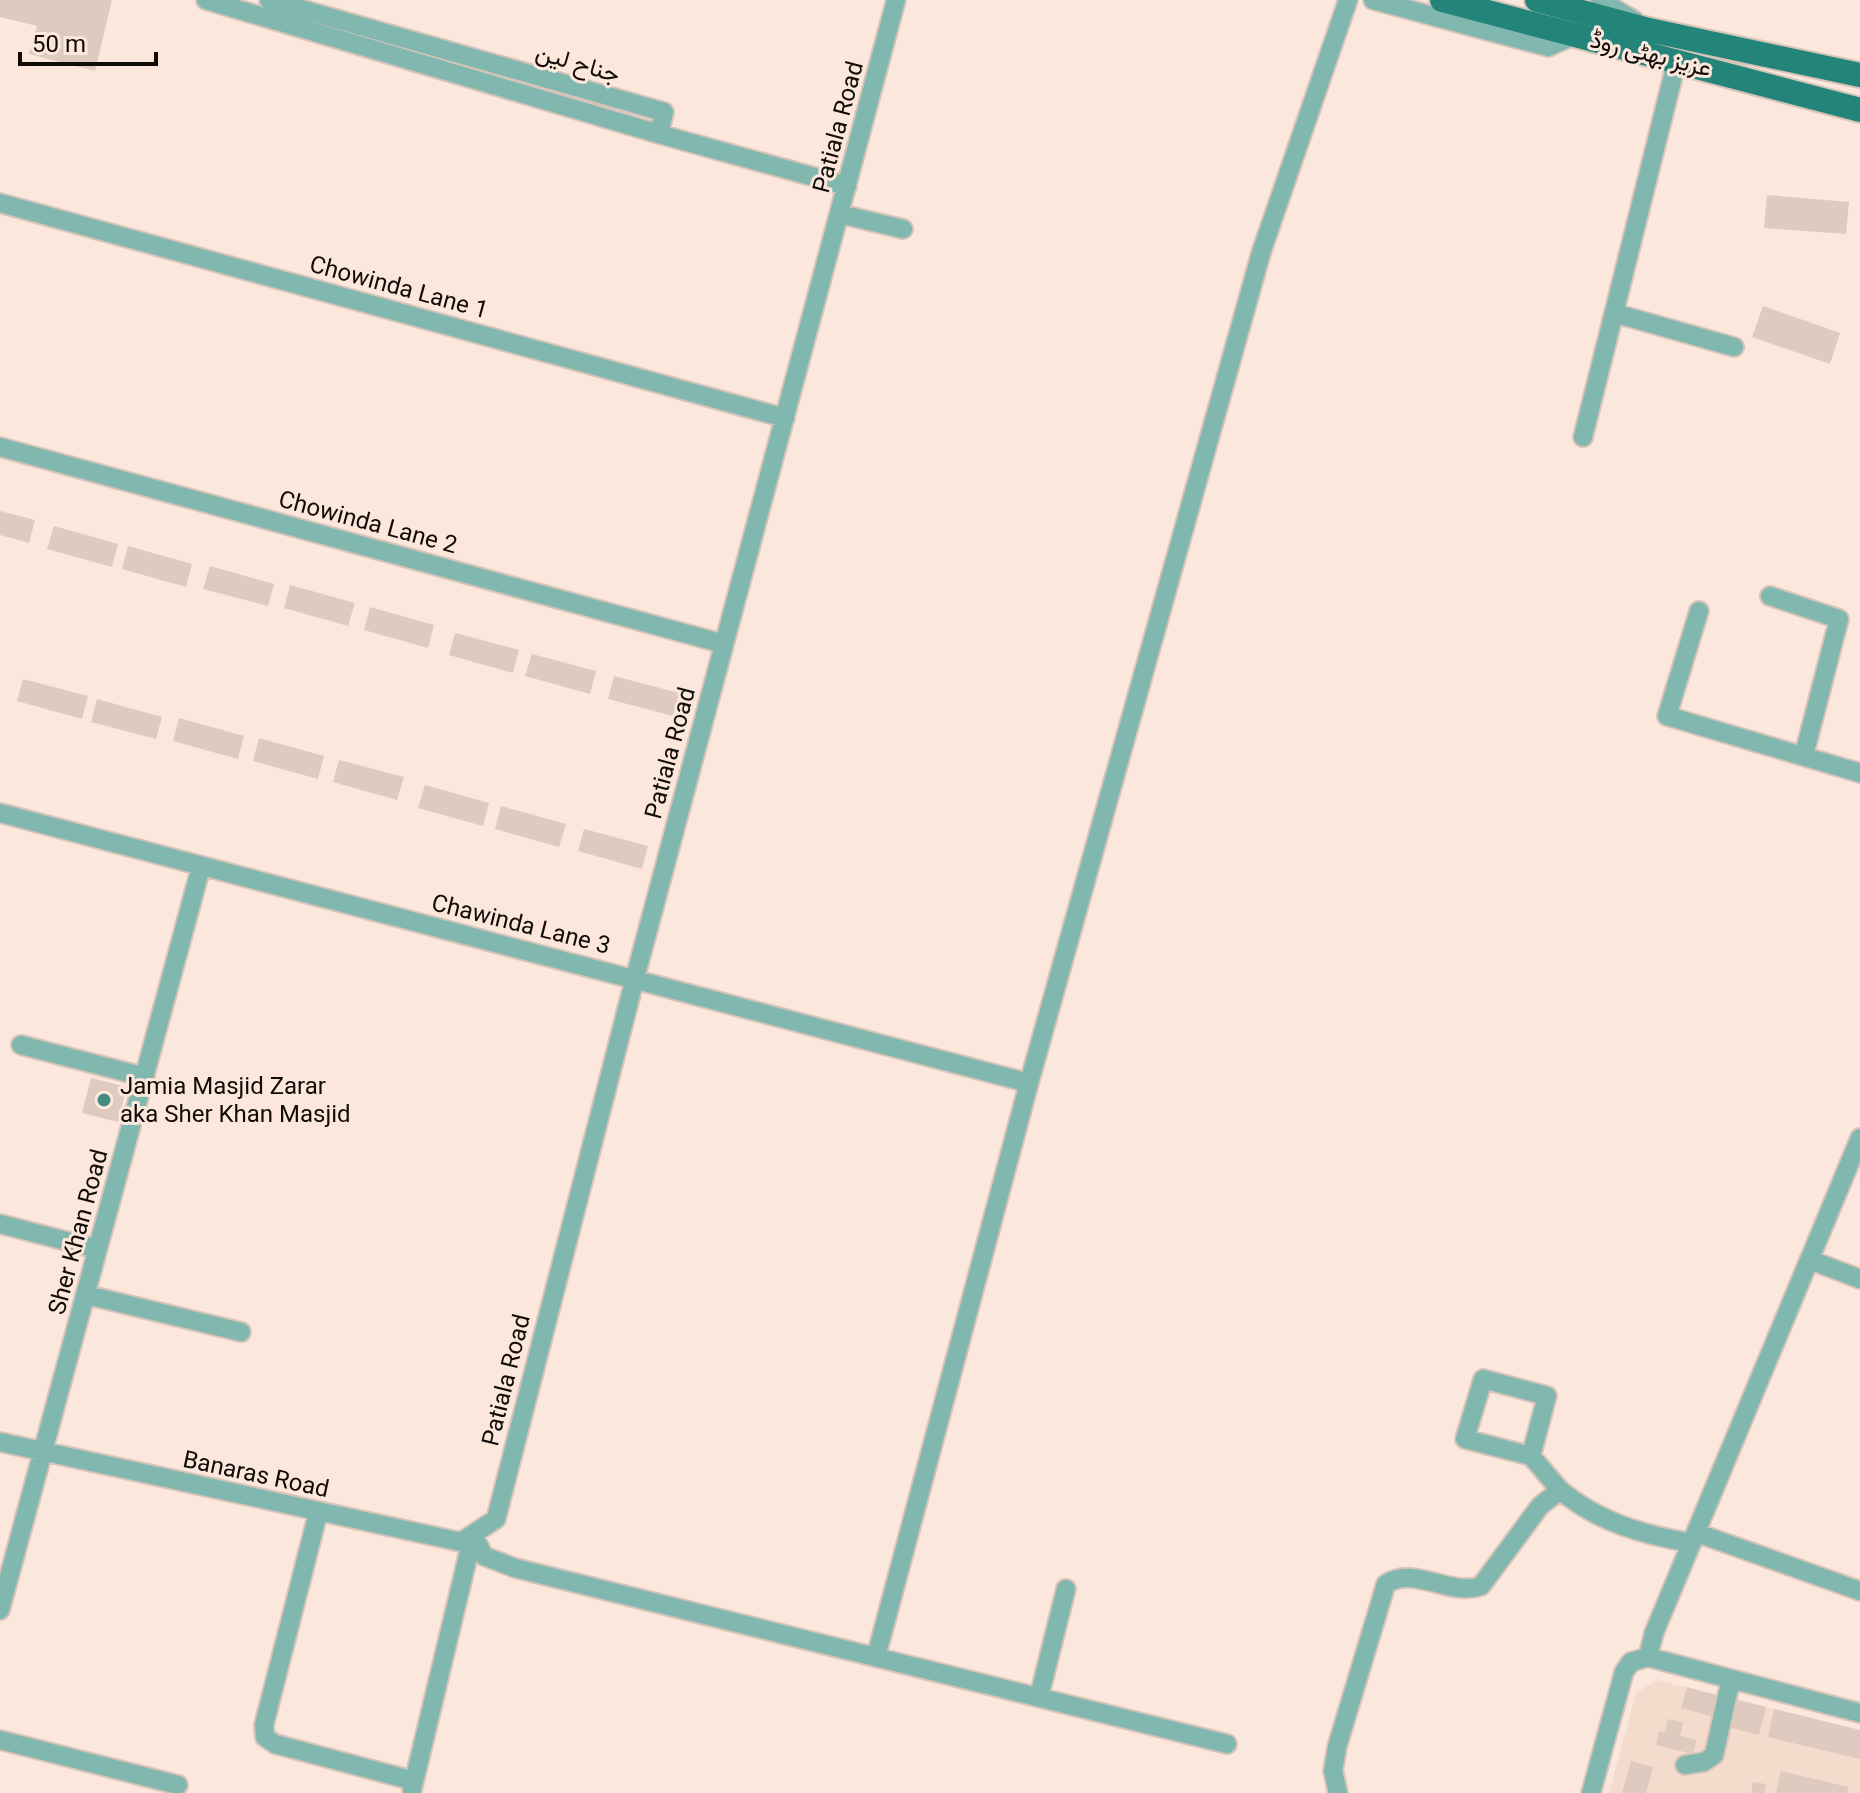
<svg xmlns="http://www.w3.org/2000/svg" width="1860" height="1793" viewBox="0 0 1860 1793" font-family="Roboto,Vazirmatn,sans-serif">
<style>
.built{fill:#f5dbcb}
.building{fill:#decabf}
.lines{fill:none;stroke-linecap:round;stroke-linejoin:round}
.minor-casing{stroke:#d6c4ba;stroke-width:22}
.major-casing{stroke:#d6c4ba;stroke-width:28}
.minor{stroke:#80b7ae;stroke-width:18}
.major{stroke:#238579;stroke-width:24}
.poi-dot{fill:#458a80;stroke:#fbe7dc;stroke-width:3}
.labels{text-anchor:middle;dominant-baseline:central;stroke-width:6;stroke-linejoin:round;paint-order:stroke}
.street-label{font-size:24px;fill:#110b08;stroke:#fbe7dc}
.poi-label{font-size:24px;fill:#110b08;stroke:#fbe7dc;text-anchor:start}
</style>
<rect width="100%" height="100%" fill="#fbe7dc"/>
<!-- built -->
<path class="built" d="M1657,1680L1860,1730V1793H1609L1636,1693Z"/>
<!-- building -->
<path class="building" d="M0,0H112L95,71L29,54L37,26L0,17Z
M1767,195L1849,202L1846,234L1764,228Z
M1763,306L1840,333L1830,364L1752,337Z
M0,511L35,520L29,543L0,535Z
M54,526L118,544L112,567L47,549Z
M128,546L192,564L186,587L122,569Z
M210,566L274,584L268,606L203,589Z
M290,585L355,603L348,626L284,608Z
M370,607L434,625L428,648L364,630Z
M455,633L519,650L513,673L449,655Z
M532,654L596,671L590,694L525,676Z
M614,676L679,693L673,716L608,699Z
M23,679L88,696L82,719L17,701Z
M97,699L162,717L156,739L91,722Z
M179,718L244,736L238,759L173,741Z
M259,738L324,756L318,779L253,761Z
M339,760L404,777L397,800L333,782Z
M425,785L489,803L483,826L418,808Z
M501,806L566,824L559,847L495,829Z
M584,829L648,846L642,869L578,851Z
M91,1078L127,1087L118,1122L82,1113Z
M1687,1687L1720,1696L1714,1717L1681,1708Z
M1738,1700L1766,1707L1759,1735L1731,1728Z
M1774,1709L1860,1730V1759L1768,1737Z
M1668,1719L1683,1722L1680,1736L1697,1740L1693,1754L1656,1745L1659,1731L1665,1732Z
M1631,1761L1653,1767L1646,1793H1622Z
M1781,1771L1848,1787L1847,1793H1776Z
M1753,1782L1766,1784L1764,1793H1751Z"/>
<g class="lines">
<defs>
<path id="minor" d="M206,0L659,134
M269,0L664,112L659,134L847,186
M1373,0L1548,47L1575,35
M1600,0L1635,21
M0,203L785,418
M840,214L903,229
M1614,313L1734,347
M1583,437L1677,60
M0,447L724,644
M1770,596L1839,619L1804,755
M1699,611L1667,716L1860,773
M0,813L1029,1083
M21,1045L145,1077
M0,1224L97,1249
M1810,1260L1860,1279
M87,1295L241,1332
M0,1442L461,1542L496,1519L635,978L896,0
M1531,1456L1465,1439L1483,1379L1547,1396L1531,1456L1560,1490
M318,1513L264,1725L265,1737L275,1744L414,1781
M1697,1533L1860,1591
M473,1535L484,1556L515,1568L1227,1744
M0,1610L201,867
M876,1657L1029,1083L1261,253L1348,0
M1648,1657L1860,1713
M1039,1697L1066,1589
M0,1740L178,1785
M1685,1765L1704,1762L1714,1755L1731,1679
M412,1790L473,1535
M1338,1793L1333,1771L1337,1747L1386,1584C1415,1565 1450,1597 1481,1586L1540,1506L1560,1490C1598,1522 1643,1535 1692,1543
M1591,1793L1624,1672L1631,1662L1648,1657L1654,1633L1860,1138"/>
<path id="major" d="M1442,0L1860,110
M1537,0L1649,30L1860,75"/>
</defs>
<!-- minor casing -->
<use href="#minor" class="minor-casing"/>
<!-- major casing -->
<use href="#major" class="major-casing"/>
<!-- minor -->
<use href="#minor" class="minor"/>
<!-- major -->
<use href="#major" class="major"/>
</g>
<!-- markers -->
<circle class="poi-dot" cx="104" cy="1100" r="8"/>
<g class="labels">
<!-- street labels -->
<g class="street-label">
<text transform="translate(1651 54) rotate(14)">عزیز بھٹی روڈ</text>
<text transform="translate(578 63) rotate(16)">جناح لین</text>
<text transform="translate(838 127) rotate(-75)">Patiala Road</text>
<text transform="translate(399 287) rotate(15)">Chowinda Lane 1</text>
<text transform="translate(368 522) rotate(15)">Chowinda Lane 2</text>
<text transform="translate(670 753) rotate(-75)">Patiala Road</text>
<text transform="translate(521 924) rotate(14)">Chawinda Lane 3</text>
<text transform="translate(78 1232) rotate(-75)">Sher Khan Road</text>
<text transform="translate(506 1380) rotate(-76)">Patiala Road</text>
<text transform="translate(256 1474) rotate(12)">Banaras Road</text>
</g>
<!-- poi labels -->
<g class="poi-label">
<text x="120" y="1086">Jamia Masjid Zarar<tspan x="120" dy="28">aka Sher Khan Masjid</tspan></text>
</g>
</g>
<!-- scale -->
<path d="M20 52v12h136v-12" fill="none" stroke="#110b08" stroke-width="4"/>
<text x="32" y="52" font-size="24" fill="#110b08" stroke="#fbe7dc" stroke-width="6" paint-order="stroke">50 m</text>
</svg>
